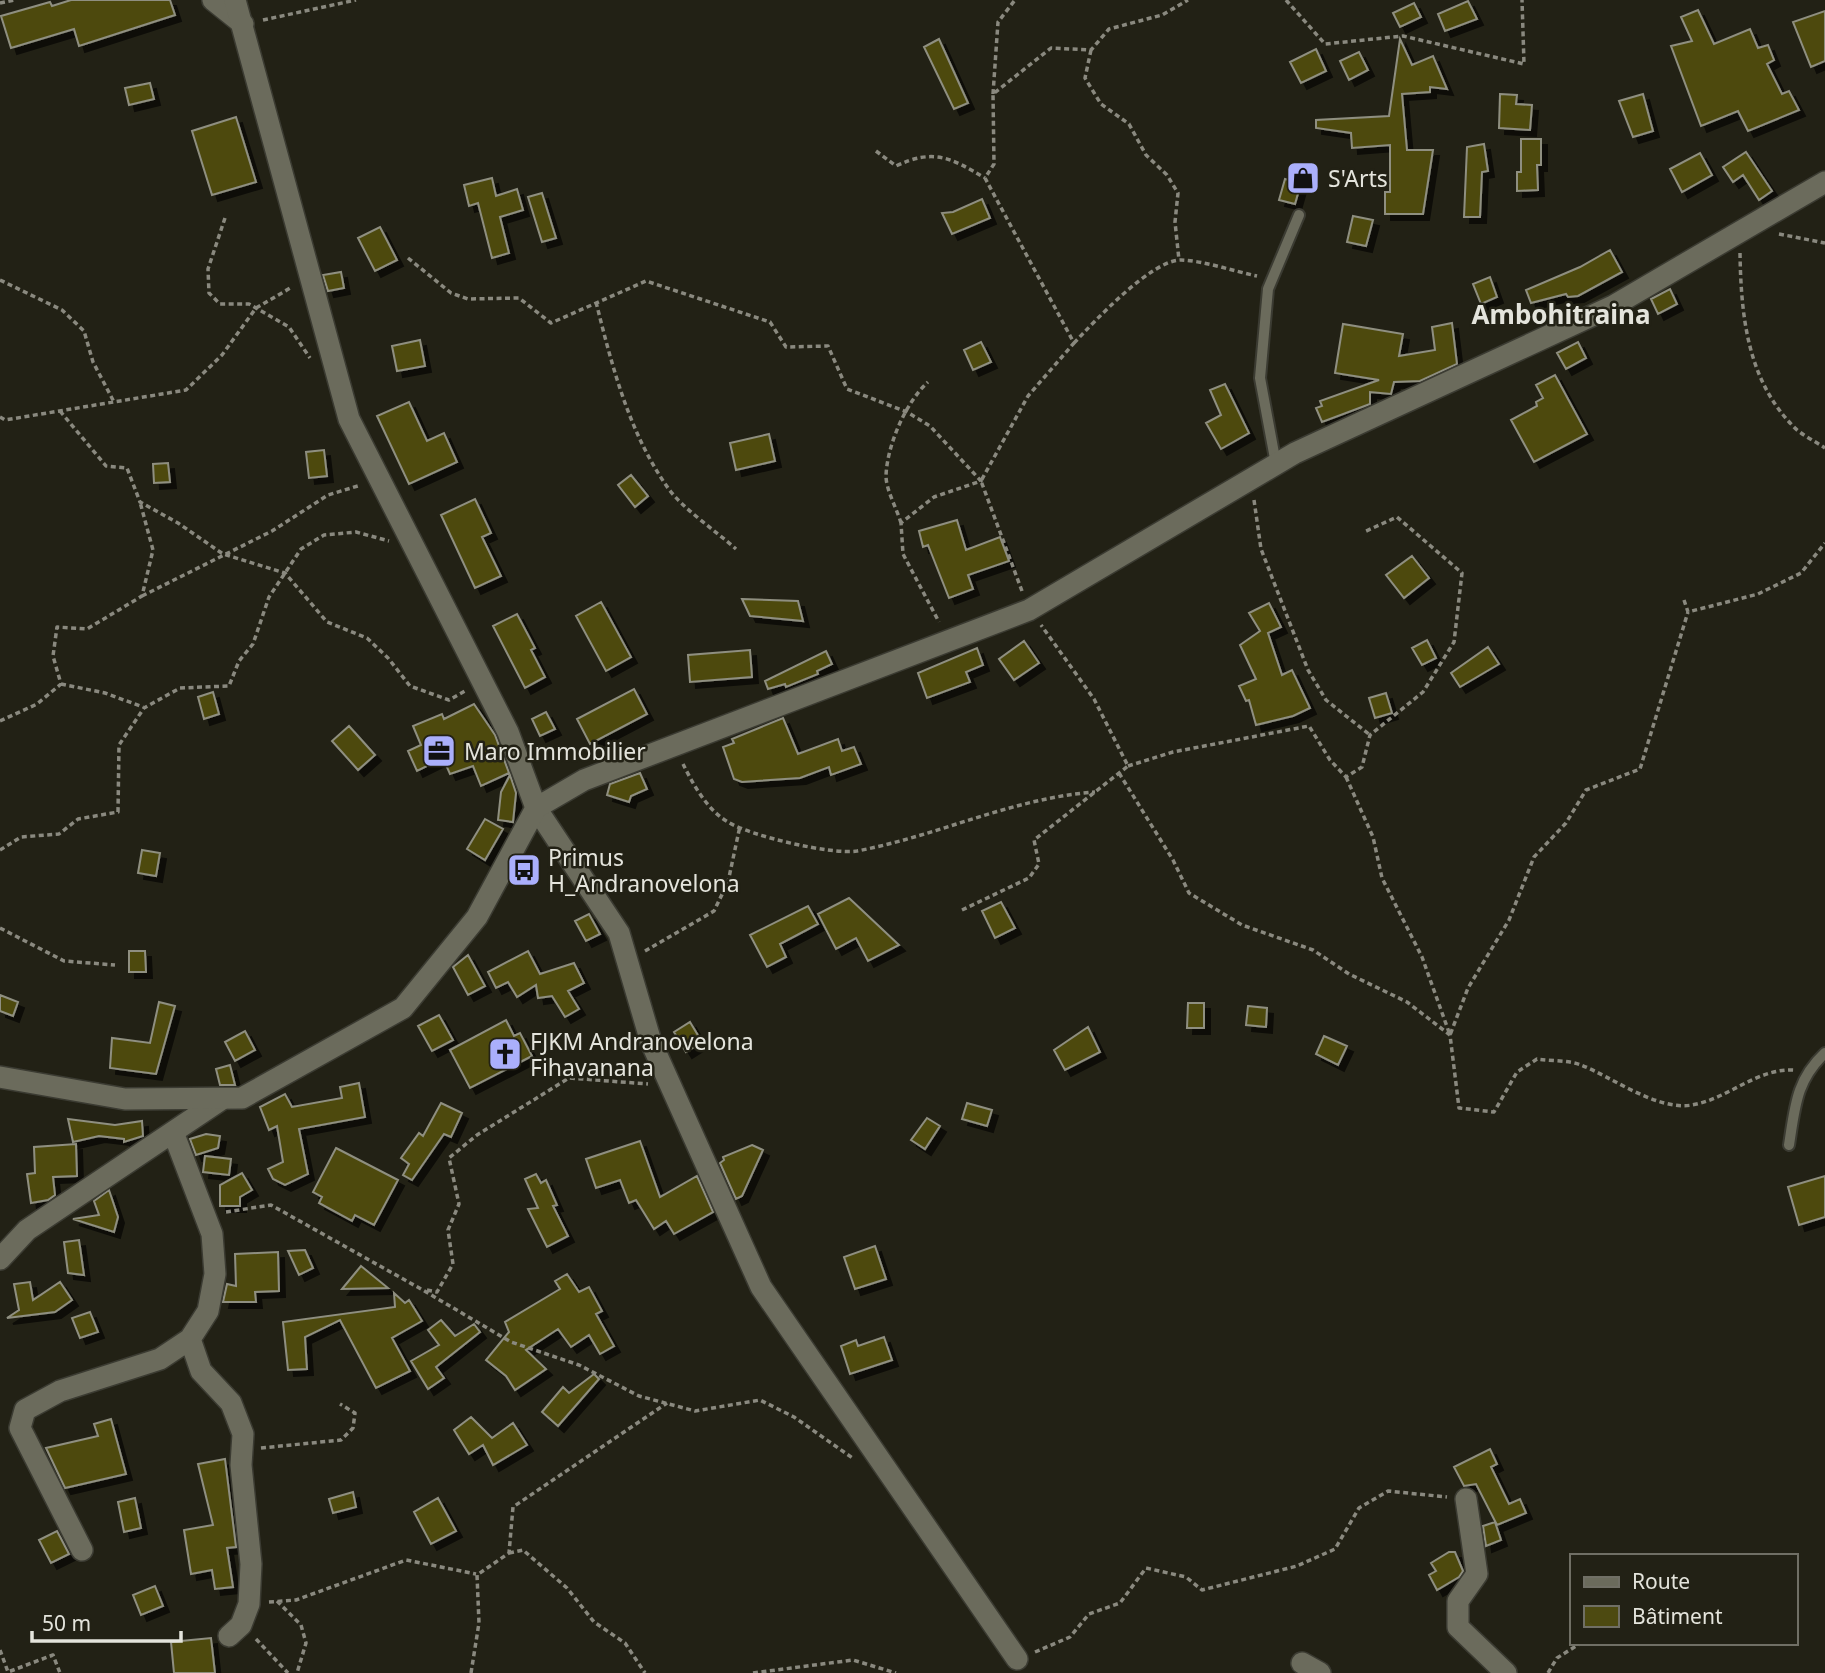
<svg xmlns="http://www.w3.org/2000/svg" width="1825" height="1673" viewBox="0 0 1825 1673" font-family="'Noto Sans',sans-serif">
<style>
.building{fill:#4d4a11;stroke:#8f8f80;stroke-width:2;filter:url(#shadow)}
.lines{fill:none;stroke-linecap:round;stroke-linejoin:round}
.lane-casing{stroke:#3b3b32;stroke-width:14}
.street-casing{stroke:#3b3b32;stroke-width:24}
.secondary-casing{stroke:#3b3b32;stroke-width:24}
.path{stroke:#8a897f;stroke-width:3.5;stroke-dasharray:5 3.5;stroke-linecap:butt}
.lane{stroke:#6b6b5c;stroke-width:10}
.street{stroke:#6b6b5c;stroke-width:21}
.secondary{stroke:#6b6b5c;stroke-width:21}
.labels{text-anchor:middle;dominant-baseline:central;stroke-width:5;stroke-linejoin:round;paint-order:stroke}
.poi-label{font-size:23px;fill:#e4e4dc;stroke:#222115;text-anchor:start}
.quarter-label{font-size:26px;font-weight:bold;fill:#e4e4dc;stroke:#222115}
</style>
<defs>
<filter id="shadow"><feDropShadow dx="6" dy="6" stdDeviation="0" flood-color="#0009"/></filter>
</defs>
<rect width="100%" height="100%" fill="#222115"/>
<!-- building -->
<path class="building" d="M71,0H170L175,15L79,46L74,29L11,48L1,16L50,2L52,6Z
M1468,1L1477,19L1445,31L1438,14Z
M1414,3L1421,17L1400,27L1393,13Z
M1698,10L1714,44L1750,29L1758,48L1768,45L1774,60L1767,64L1782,94L1789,91L1799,110L1748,131L1738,111L1701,126L1671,46L1692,41L1681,17Z
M1825,11V61L1811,67L1793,22Z
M939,39L968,103L954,109L924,47Z
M1400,39L1412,65L1433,56L1447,89L1430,87V92L1402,94L1407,150H1433L1423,214H1385V192H1390V145L1352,148L1351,133L1316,128V120L1389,116Z
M1316,49L1326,71L1301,83L1290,62Z
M1359,52L1368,70L1349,80L1340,61Z
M150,83L154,99L129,105L125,88Z
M1500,94L1517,95L1516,104L1532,105L1530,130L1499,128Z
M1643,94L1653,131L1633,137L1619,101Z
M236,117L256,182L212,195L192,131Z
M1521,139H1541V165H1537L1538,190L1517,191V172H1521Z
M1484,144L1488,171L1482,172L1480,217H1464L1467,147Z
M1746,152L1772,191L1759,200L1743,175L1733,182L1723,167Z
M1700,153L1712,175L1682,192L1670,169Z
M492,178L496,196L517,189L523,210L500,217L509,253L492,258L478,203L469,206L464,185Z
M1285,179L1301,183L1295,204L1279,200Z
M542,193L556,238L542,242L528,197Z
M982,199L990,218L952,234L942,213L953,212Z
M1353,216L1373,220L1366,246L1347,242Z
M380,227L397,260L375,271L358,238Z
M1610,250L1622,272L1578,296L1568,297L1566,294L1531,303L1526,290L1580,267Z
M341,272L344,288L328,291L323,275Z
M1490,277L1497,297L1481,304L1473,284Z
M1670,289L1677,304L1658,314L1651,299Z
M1452,323L1457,364L1420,381L1394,382L1391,394L1370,392V404L1322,422L1316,408L1322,406L1320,401L1379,380L1335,373L1343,324L1403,334L1399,356L1435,350L1432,327Z
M420,340L425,366L397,371L392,346Z
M981,342L991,362L973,370L964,350Z
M1578,342L1586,358L1566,369L1557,353Z
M1555,375L1587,434L1534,462L1511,420L1537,406L1536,402L1543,398L1536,385Z
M1225,384L1249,433L1221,449L1206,423L1221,415L1210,390Z
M409,402L427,441L444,433L457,462L409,484L377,416Z
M769,434L775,461L736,470L730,443Z
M324,450L327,476L309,478L306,452Z
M168,463L170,482L154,483L153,464Z
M631,475L648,496L635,507L618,485Z
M475,499L491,533L482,537L501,576L475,588L441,515Z
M957,520L966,550L1000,537L1009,561L968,575L973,589L949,598L928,545L923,547L919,531Z
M1412,556L1429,578L1404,598L1386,575Z
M742,599L798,601L803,621L750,616Z
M601,602L631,657L606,671L576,616Z
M1269,603L1281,627L1268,633L1282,675L1292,670L1310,708L1293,716L1256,725L1249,700L1246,701L1239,686L1256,679L1240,645L1260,631L1249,613Z
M517,614L535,648L531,650L545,677L525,688L493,626Z
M1427,640L1436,658L1422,665L1412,648Z
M1024,641L1039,663L1014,680L999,659Z
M1488,647L1499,664L1460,687L1451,673Z
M977,648L983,665L966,672L970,682L927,698L918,673Z
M750,650L752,677L690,682L688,655Z
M826,651L832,664L817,671L818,674L786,687L785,684L768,689L765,681Z
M634,689L647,714L590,744L577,719Z
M213,692L219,714L204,719L198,697Z
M1386,693L1392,713L1375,718L1369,698Z
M474,704L495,735L509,773L481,786L473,766L450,774L443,758L417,771L408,751L421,745L413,726L442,714L444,719Z
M546,712L555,729L540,736L532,719Z
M783,718L798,754L838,739L842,751L854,747L861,764L831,775L829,767L800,778L742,782L734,779L723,747L734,743L732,739Z
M349,726L375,755L358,770L332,741Z
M640,773L647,789L631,796L629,802L607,795L610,784Z
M510,775L516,793L513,822L498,820L501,792Z
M485,819L503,829L485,860L467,849Z
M142,850L160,853L156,876L138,873Z
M849,898L882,929L899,945L868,961L856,938L836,949L818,914Z
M1001,902L1015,928L995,938L982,911Z
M808,906L818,924L780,944L786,957L767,967L750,935Z
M589,914L600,934L586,941L575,921Z
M129,951H145L146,972H129Z
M528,951L540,974L574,963L584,983L568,991L579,1009L565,1017L552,996L538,998L536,985L517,997L508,982L496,988L488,972Z
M468,955L485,986L468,995L453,967Z
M0,995L18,1002L13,1016L0,1011Z
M159,1002L175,1006L156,1074L110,1068L112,1038L150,1043Z
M1188,1003H1204V1028H1187Z
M1248,1006L1267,1008L1266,1027L1246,1025Z
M439,1015L453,1040L432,1051L418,1026Z
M506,1020L514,1036L520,1033L532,1056L470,1088L450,1050Z
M690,1022L702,1042L686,1052L674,1032Z
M1088,1027L1100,1052L1065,1070L1054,1050Z
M245,1031L255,1050L235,1061L225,1042Z
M1324,1036L1347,1046L1338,1065L1316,1054Z
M230,1065L235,1085H220L216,1069Z
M359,1083L365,1117L299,1129L308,1174L285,1185L273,1179L268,1169L283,1162L277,1126L269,1130L260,1107L285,1094L292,1107L342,1098L340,1087Z
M441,1103L462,1113L451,1137L444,1134L412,1180L403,1175L409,1164L401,1158L419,1133L423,1136Z
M967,1103L992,1110L987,1126L962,1119Z
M927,1118L940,1126L925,1149L911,1140Z
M68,1119L115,1125L142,1121L143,1136L124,1142V1139L99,1136L73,1142Z
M206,1134L220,1136L218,1148L196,1155L190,1139Z
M640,1141L660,1197L697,1176L713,1212L674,1234L666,1221L654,1229L636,1200L629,1203L620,1180L596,1188L586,1159Z
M76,1144L77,1176L53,1177L55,1195L48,1200L31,1203L27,1174L35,1173L34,1147Z
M752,1145L763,1150L742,1196L736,1199L720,1163L724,1160L723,1157Z
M336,1148L398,1180L374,1225L355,1215L352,1221L319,1203L322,1197L313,1192Z
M205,1156L231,1159L229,1175L203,1172Z
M242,1173L252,1190L240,1197V1206H220V1185Z
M536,1174L541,1183L546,1180L557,1205L553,1206L568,1236L547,1247L528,1209L538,1208L525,1179Z
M1825,1176V1217L1799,1225L1788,1187Z
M109,1190L118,1217L114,1232L73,1219L99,1215L94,1201Z
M79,1240L84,1275L68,1273L64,1242Z
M875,1246L886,1279L855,1289L844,1257Z
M305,1250L313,1268L299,1275L288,1251Z
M278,1252L279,1291L255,1292L256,1302H223L227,1284L236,1286L235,1254Z
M361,1266L388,1288L342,1289Z
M567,1274L579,1292L589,1287L602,1311L596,1314L614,1346L600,1354L589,1335L571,1347L558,1329L526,1350L546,1369L515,1390L506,1376L486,1360L509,1332L505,1322L560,1289L555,1281Z
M30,1282L33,1300L60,1282L72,1300L55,1312L7,1318L19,1310L14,1284Z
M394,1293L405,1303L409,1300L422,1321L392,1338L410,1371L376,1388L340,1320L305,1337L307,1369L288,1370L283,1322L395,1307Z
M90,1312L98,1332L80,1338L72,1318Z
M441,1320L455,1336L474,1324L480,1332L436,1367L444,1378L428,1389L411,1361L439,1345L428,1330Z
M884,1337L892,1360L850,1374L841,1346L856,1340L858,1346Z
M594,1374L599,1379L558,1426L542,1412L563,1387L569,1393Z
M471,1417L492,1438L513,1423L527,1445L493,1465L483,1445L469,1454L454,1430Z
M111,1419L126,1474L65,1488L46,1448L98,1436L94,1424Z
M1490,1449L1497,1464L1491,1467L1509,1504L1520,1499L1526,1513L1497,1525L1476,1484L1464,1486L1454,1467Z
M225,1459L236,1547L227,1548L233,1587L215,1589L212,1570L191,1574L184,1530L213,1525L198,1464Z
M353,1492L356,1507L333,1513L329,1499Z
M135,1498L141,1528L124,1532L118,1502Z
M438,1498L456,1531L431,1544L414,1512Z
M1495,1522L1501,1540L1486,1546L1483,1526Z
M57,1531L69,1554L51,1563L39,1540Z
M1449,1552H1455L1463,1571L1459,1577L1437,1590L1429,1575L1436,1571L1431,1563Z
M155,1586L163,1606L141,1615L133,1595Z
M211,1638L215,1673H174L171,1642Z"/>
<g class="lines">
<defs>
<path id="lane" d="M1276,464L1260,378L1268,289L1299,215
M1789,1145C1795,1107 1796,1080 1825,1053"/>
<path id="street" d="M213,0L243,24
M536,808L619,933L651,1042L761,1287L1017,1659
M0,1259L27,1230L222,1099
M190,1339L201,1371L231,1403L243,1434L241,1465L251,1564L249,1604L241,1625L229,1636
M1466,1499L1477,1574L1458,1601V1627L1506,1673
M82,1550L20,1428L25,1410L60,1391L160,1359L190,1339L208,1311L215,1274L212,1234L173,1132
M1302,1663L1320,1673"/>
<path id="secondary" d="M235,0L349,419L508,732L536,808
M0,1077L125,1099L242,1098L403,1008L477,917L536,808L584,780L1029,610L1295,453L1613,306L1825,182"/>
</defs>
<!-- lane casing -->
<use href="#lane" class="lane-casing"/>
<!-- street casing -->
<use href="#street" class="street-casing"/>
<!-- secondary casing -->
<use href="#secondary" class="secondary-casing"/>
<!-- path -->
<path class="path" d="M1286,0L1325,44L1403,36L1524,64L1522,0
M0,3L15,0
M263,20L356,0
M1091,50L1085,78L1101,104L1129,124L1146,155L1167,175L1178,193L1175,222L1179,260
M993,94L998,22L1015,0
M876,151L896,166C934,148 951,158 985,178
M225,218L208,269L209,293L220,304H249L289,327L310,358
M1779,234L1825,243
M1740,253C1741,315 1747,379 1793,426C1801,435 1815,441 1825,448
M408,258L451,293L468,299L519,298L551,323L646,281L770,322L786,347L828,346L847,389L907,412L930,426L981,481L934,497L901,523L903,554L939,622
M0,280L62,310L84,331L93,362L114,402
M596,302C612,366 629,433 668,488C683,509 716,531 736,549
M1074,343C1094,322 1151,260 1181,260C1205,261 1233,271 1257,276
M60,411L106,466L127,468L140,502L178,523L223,554L285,573L327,622L367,638L388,658L410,686L449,700L465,691
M0,417L5,420L186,390L222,355L256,308L292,287
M1254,500L1261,549L1308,670L1326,700L1370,735
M901,523C897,509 886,490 886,476C887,445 906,402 928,382
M1022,591L981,481L1028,396L1074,343L985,178L994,164L993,94L1051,48L1091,50L1109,29L1162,15L1188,0
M142,596L272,531L328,495L361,485
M1684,600L1688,612L1758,594L1801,573L1825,543
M61,684L105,693L143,707
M0,721L37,704L61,684L53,656L57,627L87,629L142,596L153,550L140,502
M683,764C693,784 707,810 728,822C750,836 832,855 857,851C938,836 1012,798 1095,792
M1128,766L1173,752L1309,726L1330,760L1346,777L1362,767L1370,735L1423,692L1454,642L1462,573L1397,517L1364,532
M1119,773L1173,860L1189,893L1242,925L1313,950L1349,974L1407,1002L1450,1035L1459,1108L1494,1112L1517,1072L1537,1059C1551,1061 1568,1060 1581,1065C1612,1077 1657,1111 1692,1105C1728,1099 1757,1068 1794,1070
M1346,777L1373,837L1382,878L1422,957L1450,1035L1468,988L1509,920L1534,857L1566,823L1586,790L1640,769L1688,612
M0,850L21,837L59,834L78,819L118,812L119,745L144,708L180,688L229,686L239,661L253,644L269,597L301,549L324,535L356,532L389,541
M962,910L1029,878L1039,864L1034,840L1128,766L1094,699L1041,625
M0,928L64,961L115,965
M645,951L714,911L728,882L740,826
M226,1212L271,1205L421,1289L511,1342L579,1365L639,1396L695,1411L760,1400L794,1417L854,1459
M427,1290L437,1292L453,1264L448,1230L459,1204L449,1158L477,1135L569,1078L648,1084
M261,1448L341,1440L353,1428L355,1413L340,1404
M509,1553L523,1550L567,1588L594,1622L625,1643L645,1673
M277,1601L301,1625L306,1643L297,1673
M269,1602L296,1600L406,1560L476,1574
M256,1639L288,1673
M0,1650L8,1672L53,1655L60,1673
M1035,1652L1070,1637L1089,1614L1120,1603L1146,1568L1186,1577L1202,1590L1297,1566L1335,1549L1359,1508L1388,1491L1447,1497
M471,1673L479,1623L477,1575L509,1553L513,1507L667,1403
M753,1673L853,1660L896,1673
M1548,1673L1557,1658L1581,1643"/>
<!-- lane -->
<use href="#lane" class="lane"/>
<!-- street -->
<use href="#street" class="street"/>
<!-- secondary -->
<use href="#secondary" class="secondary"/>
</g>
<!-- icons -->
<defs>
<symbol id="shop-square" viewBox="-11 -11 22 22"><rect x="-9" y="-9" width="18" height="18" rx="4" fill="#aaaffb" stroke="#222115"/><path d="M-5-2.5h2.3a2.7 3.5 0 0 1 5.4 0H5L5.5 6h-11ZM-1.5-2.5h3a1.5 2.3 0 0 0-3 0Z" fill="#111"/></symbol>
<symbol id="office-square" viewBox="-11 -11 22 22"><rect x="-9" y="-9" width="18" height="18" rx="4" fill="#aaaffb" stroke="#222115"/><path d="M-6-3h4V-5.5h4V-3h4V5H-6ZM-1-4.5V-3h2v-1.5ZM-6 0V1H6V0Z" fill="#111"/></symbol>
<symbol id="bus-square" viewBox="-11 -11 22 22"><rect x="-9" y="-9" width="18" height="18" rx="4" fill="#aaaffb" stroke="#222115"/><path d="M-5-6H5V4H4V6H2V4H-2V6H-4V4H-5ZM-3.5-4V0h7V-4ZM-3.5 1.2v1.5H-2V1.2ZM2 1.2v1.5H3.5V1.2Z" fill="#111"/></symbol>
<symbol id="church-square" viewBox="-11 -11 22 22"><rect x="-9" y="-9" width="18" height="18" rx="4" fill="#aaaffb" stroke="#222115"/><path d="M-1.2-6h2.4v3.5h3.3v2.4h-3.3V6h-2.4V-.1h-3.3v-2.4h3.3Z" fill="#111"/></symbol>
</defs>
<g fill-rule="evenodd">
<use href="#shop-square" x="1284" y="159" width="38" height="38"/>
<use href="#office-square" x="420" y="732" width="38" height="38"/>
<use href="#bus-square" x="505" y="851" width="38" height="38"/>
<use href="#church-square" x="486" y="1035" width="38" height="38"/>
</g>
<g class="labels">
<!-- poi labels -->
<g class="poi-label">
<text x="1328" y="178">S'Arts</text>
<text x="464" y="751">Maro Immobilier</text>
<text x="548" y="857">Primus<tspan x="548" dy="26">H_Andranovelona</tspan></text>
<text x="530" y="1041">FJKM Andranovelona<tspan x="530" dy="26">Fihavanana</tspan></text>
</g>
<!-- quarter labels -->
<g class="quarter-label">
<text x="1561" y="314">Ambohitraina</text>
</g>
</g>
<!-- legend -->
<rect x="1570" y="1554" width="228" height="91" fill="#222115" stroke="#706f65" stroke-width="2"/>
<rect x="1584" y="1577" width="35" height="10" fill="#6b6b5c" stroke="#706f65" stroke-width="2"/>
<text x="1632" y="1589" font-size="21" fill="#e4e4dc">Route</text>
<rect x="1584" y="1606" width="35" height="21" fill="#4d4a11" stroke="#706f65" stroke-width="2"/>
<text x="1632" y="1624" font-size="21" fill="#e4e4dc">Bâtiment</text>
<!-- scale -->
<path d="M32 1631v10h149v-10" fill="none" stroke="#e4e4dc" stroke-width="3.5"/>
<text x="42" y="1631" font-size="21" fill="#e4e4dc" stroke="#222115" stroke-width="5" paint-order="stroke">50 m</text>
</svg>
